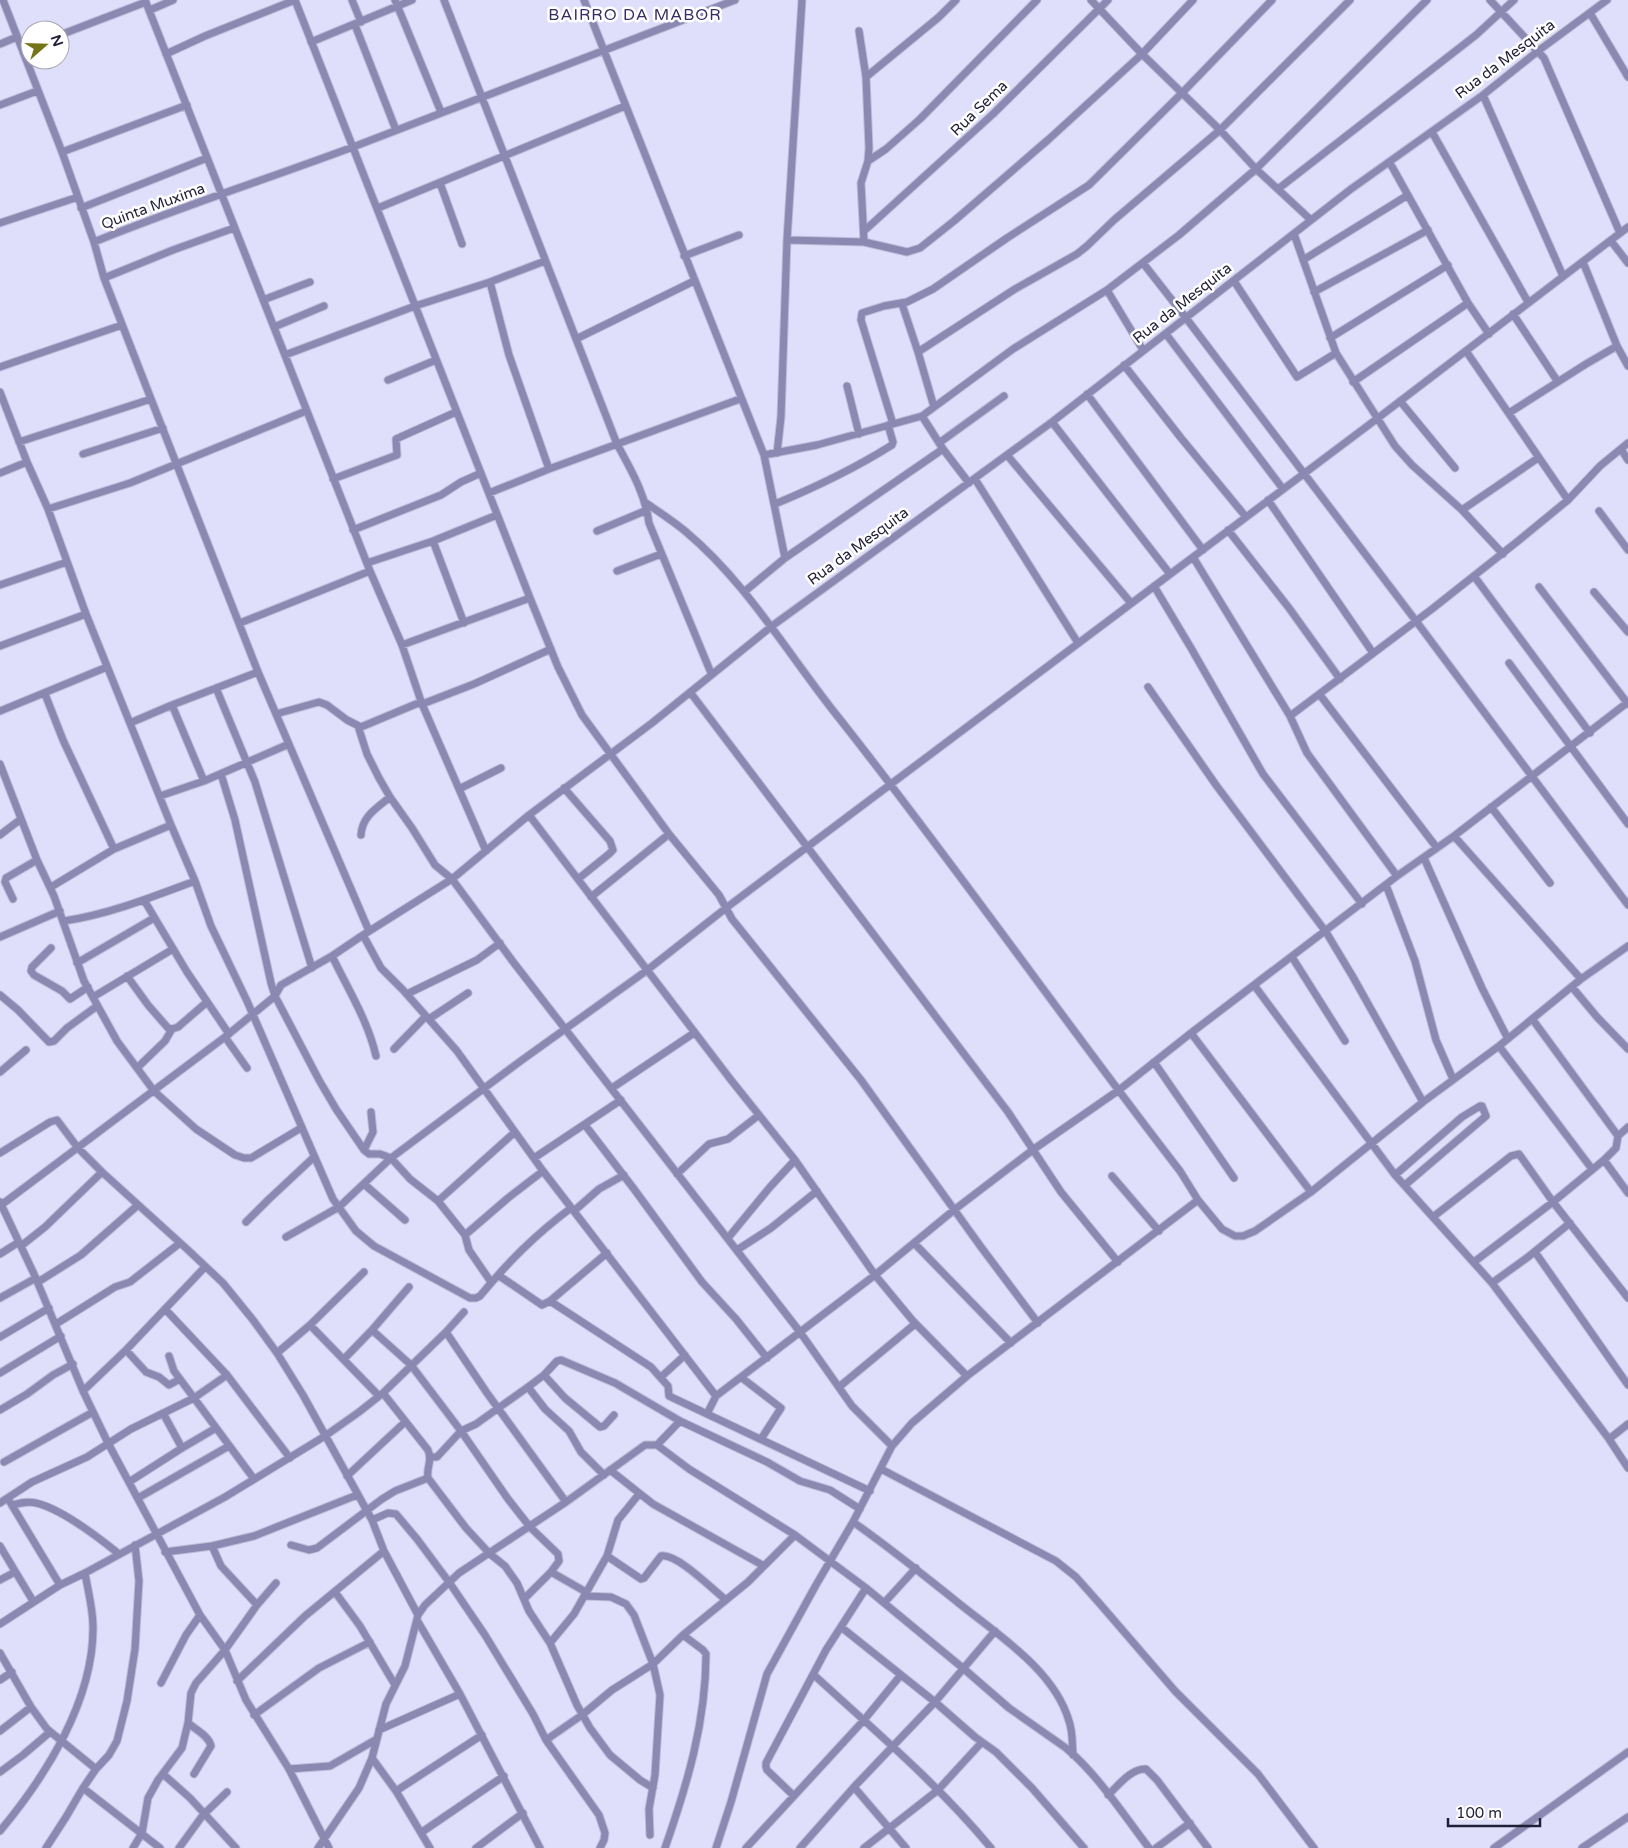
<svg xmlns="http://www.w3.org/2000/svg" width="1628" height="1848" viewBox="0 0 1628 1848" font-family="'Varela Round',sans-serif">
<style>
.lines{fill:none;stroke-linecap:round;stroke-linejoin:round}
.minor-casing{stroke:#bebcd8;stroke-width:9}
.minor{stroke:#8b88b1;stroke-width:7}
.labels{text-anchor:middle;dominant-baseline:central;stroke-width:5;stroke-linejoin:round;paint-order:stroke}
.street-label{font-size:15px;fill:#211f38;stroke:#fff}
.neighbourhood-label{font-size:16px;letter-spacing:1px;fill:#362d64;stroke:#fff}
</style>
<rect width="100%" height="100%" fill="#e0dffb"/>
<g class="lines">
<defs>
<path id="minor" d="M3,0L62,152L94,242L104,278L151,399L258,672L369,931
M145,0L370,571L402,645L422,704L486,851
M295,0L530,598L558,667L582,715L669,834L719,895L732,919L861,1080L981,1247L1038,1323
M352,0L361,22
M395,0L441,112
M444,0L617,444C631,470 645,493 649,523L711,673
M584,0L764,455L785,558L744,592
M1091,0L1142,54L1220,130L1256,169L1311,220
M1490,0L1544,58L1620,233
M150,10L173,0
M1590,13L1628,77
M355,25L396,130
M859,31L866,77L869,148L868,161L861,183L864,242
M60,35L146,2
M311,42L412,0
M0,44L17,37
M166,54L205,36L295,0
M866,77L939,17L956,0
M1483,95L1563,276
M0,105L37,91
M1432,132L1528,302
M62,152L187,105
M868,161L886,149L920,119L1037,0
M1390,163L1468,303L1489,334
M440,183L462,244
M1278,189L1476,35L1514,0
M81,208L207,158
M378,208L625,106
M0,223L78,197
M864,231L993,114L1108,0
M1294,234L1336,353L1395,446L1412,465L1462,510L1503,554
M787,240L864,242L907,252L920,248L954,221L1049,139L1142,54L1193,0
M1611,241L1628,263
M94,242C180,207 267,179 353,147C481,98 607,49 735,0
M684,256L739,235
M1303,260L1408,195
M1583,262L1617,346L1628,366
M1143,263L1186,318L1416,621L1628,905
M104,278L173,250L234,228
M1234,281L1297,377L1336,353
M490,282L509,355L549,469
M1107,290L1143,350
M1314,292L1428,230
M263,300L310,282
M902,304L918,352L934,407
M1513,314L1558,382
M274,327L324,306
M1166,334L1283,489
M1330,338L1448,265
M576,339L694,281
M1466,351L1568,500
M918,352L1015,289L1077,254L1087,246L1114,220L1220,130L1350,0
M285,355L415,306L490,282L545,261
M1124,365L1181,438L1246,517
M0,367L122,325
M388,380L436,360
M1353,382L1468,303
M847,386L859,434
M0,392L27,462L48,509L86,614L171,825L195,881L211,926L247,1001L333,1199L356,1231L374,1246L470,1298H476L480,1296C509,1261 535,1235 571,1208
M1087,394L1203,550
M1400,401L1455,468
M1509,413L1586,364L1617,346
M922,416L943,449L969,483
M1052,422L1170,574
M893,424L861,320L862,313L884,306L907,302L933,289L1007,238L1089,185L1182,93L1272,0
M19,442L151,399
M939,443L1004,396
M1621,449L1628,460
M777,453L781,417L787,240L802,0
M83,454L163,428
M764,455L817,445L922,416L1013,349L1107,290L1179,235L1256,169L1427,0
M1007,455L1131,603
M0,473L27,462
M333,479L397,455L396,439L456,412
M975,479L1078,643
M489,493L549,469L740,399
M1268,500L1373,653
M646,503C659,512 673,521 685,531C746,582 786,651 835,713C954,863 1063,1020 1180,1171L1198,1200L1222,1229L1235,1236H1243L1255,1231L1311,1192L1423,1102L1499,1046L1581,979L1628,946
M775,504C816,487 854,469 892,445L893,442L888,425
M48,509L130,483L306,411
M1462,510L1538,458
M1599,511L1628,550
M353,530L441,495L461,482L481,473
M1228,530L1289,608L1340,679
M597,531L647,510
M433,541L464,623
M1193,557L1290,716L1307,753L1397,876
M785,558L943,449
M367,563L433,541L497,515
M617,571L661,554
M1474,576L1590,733
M0,585L67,562
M1154,586L1191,648L1263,774L1362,904
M1539,587L1628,704
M1594,592L1628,632
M240,623L370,571
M402,645L530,598
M0,646L86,614
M1509,663L1628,824
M1148,687L1216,785L1326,932L1353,977L1423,1102
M216,688L255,782L312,968
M690,692L1008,1112L1061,1192L1118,1262
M45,694L63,740L114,849
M1320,695L1437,848
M172,705L204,781
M0,711L107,667
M276,714L319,702L327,705L347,720L361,727L416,704L425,703L474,684L551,649
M1290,716L1432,609L1518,541L1568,500L1600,466L1628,443
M130,723L172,705L258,672
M361,727L359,729L367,754L379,778L390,797L412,828L435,865L452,879L514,963L800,1332L852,1406L892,1446
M0,764L37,860L54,896L84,981L117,1041L154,1091L196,1129L235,1155L244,1158H251L301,1128
M221,774L235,820L271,983L275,996L319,1080L336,1109L364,1150L369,1154H380L391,1158L410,1179L438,1201L465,1235L469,1250L491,1282
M564,788L610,841L613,850L609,854L578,879
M459,789L501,768
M160,796L204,781L289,744
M1491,807L1550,883
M529,815L731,1080L795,1160L875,1275L913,1321L967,1376
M0,835L21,819
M361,835C362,816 377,808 390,797
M1454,836L1581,979
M1424,858L1482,988L1508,1039
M1386,885L1415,961L1436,1040L1453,1079
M51,887L114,849L171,825
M591,897L669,834
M13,899L5,882L6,878L37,860
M144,900L187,972L229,1034
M64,921C110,914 152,897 195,881
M363,935L381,968L403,990L457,1051L543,1171L716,1396L707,1414
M0,937L60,911
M51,948L32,967L31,971L34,975L62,991L70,999L88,987
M332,956C348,989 368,1021 376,1056
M1292,957L1345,1041
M77,963L154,918
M127,976L148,1005L168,1028L172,1029L178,1027L207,1002
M1254,985L1395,1175L1492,1283L1609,1439L1628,1468
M1572,987L1597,1017L1628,1049
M407,994L477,960L500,943
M0,995L18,1010L49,1042L54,1041L67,1028L97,1006
M93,997L173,949
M429,1019L468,993
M1533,1020L1618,1136
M1191,1033L1311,1192
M225,1037L247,1068
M1499,1046L1592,1169
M394,1049L426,1016
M1154,1062L1234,1178
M137,1068L165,1041L172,1029
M0,1072L26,1050
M612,1088L694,1033
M585,1125L634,1189L702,1282L736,1319L767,1358
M364,1150L373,1132L371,1112
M0,1153L50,1122L57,1120L78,1148L102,1172L188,1250L223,1283L253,1320L277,1353L303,1395L372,1520L384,1551L418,1615
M534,1158L621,1100
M1604,1160L1628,1193
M677,1174L709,1144L728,1139L759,1115
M1395,1175L1462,1117L1480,1106H1482L1486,1116L1405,1185
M1112,1176L1159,1231
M364,1184L405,1220
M438,1201L515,1132
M0,1202L34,1274L83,1391L108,1443L200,1615L225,1650L246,1700L289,1769L329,1848
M0,1206L225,1037L275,996L281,985L332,956L363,935L452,879L529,815L652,723L772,626L1052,422L1351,189L1483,95L1538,51L1607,0
M574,1211L599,1189L624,1175
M1433,1217L1511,1156L1519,1154L1553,1202L1628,1298
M246,1222L268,1200L314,1157
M465,1235L508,1198L543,1171
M286,1237L339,1207L391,1158L522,1060L646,971L726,908L1378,418L1628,227
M728,1238L770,1187L795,1160
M914,1243L1011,1343
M21,1246L45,1227L102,1172
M737,1250L771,1228L817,1191
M1535,1252L1628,1385
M0,1254L19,1242
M1474,1262L1553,1202L1604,1160L1616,1148L1618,1136L1628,1127
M498,1275L542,1305L550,1301L607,1253
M38,1282L81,1255L138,1205
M1492,1283L1528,1257L1570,1223
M0,1298L36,1278
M550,1301L651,1367L668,1386L669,1396L870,1491
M165,1309L227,1375L290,1458
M56,1324L115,1287L130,1282L180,1243
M310,1325L379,1396
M372,1330L411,1365L461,1431L508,1499L530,1527L558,1554L559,1561L551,1572L524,1599
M446,1332L487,1393L566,1502
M0,1337L49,1308
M126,1350L146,1372L159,1377L169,1385L180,1379
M277,1353L310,1325L364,1272
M169,1356L174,1371L254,1479
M344,1359L372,1330L409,1287
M0,1373L61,1336
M544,1375L565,1398L600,1427L604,1426L614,1415
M661,1377L685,1355
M742,1378L781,1408L761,1439
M528,1387L545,1409L569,1431L581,1452L604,1475
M839,1387L915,1324
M83,1391L126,1350L205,1267
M383,1393L428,1450C433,1462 426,1466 428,1478L466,1528L490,1554L505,1566L517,1583L529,1611L550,1643L577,1705L590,1728L610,1755L640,1780L653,1788
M716,1396L875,1275L954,1210L1034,1149L1119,1090L1191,1033L1397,876L1454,836L1628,702
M0,1410L27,1394L53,1375L73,1364
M163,1413L182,1448
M1609,1439L1628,1424
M657,1445L680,1421
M431,1457H437L461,1431L476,1424L528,1387L544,1375L557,1361L561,1360L615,1383L680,1421L767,1462L800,1481L830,1490L860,1509
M4,1462L93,1412
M881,1469L1056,1561L1076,1577L1100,1604L1175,1691L1258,1774L1314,1848
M610,1470L653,1504L764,1566
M347,1476L405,1422
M129,1482L182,1448L216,1428
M138,1498L229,1446
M10,1502L60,1585
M0,1503L32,1482L87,1457L131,1429L194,1398L227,1375
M12,1505C20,1503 28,1501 36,1503C62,1509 98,1537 119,1554
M372,1520L388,1513L396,1514L417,1539L449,1582L485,1635L533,1714L546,1740L599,1815L605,1833L604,1840L600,1848
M853,1522C889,1547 922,1574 956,1601C995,1633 1054,1669 1069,1721C1073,1732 1072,1743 1073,1755
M291,1545L309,1550L317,1548L382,1499L395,1491L428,1478
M0,1546L33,1601
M212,1546L221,1566L257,1605
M165,1552L212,1546L254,1536L357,1495
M607,1556L641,1579L644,1578L661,1556C677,1553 713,1590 726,1600
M551,1572L586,1592
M0,1580L15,1572
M335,1592L360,1626L395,1685
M584,1596L611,1597L626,1604L634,1615L653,1664L660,1695L655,1775L649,1809L650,1835
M884,1603L916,1568
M417,1620L460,1694L540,1848
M0,1624L60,1585L85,1573L225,1497L325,1436L359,1412L383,1393L446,1332L464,1312
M841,1627L935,1702L975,1737L996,1752L1032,1788L1084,1848
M550,1643L574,1614L607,1556L618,1520L639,1494
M0,1653L31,1707L47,1729L96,1769
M814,1675C875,1731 938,1784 991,1848
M0,1680L12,1672
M237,1681L305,1616L384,1551
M161,1683L186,1635L200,1615
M254,1715L319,1668L370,1642
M188,1723C196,1730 209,1736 211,1746L194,1774
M379,1730L460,1694
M0,1731L31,1707
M546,1740L582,1715L612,1690L653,1664L683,1635L748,1582L795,1535
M372,1758L396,1791L430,1848
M289,1769L330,1766L377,1739
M0,1772L23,1755L50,1732
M163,1774L190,1798L236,1848
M854,1787L906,1848
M83,1788L160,1848
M396,1791L482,1735
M1108,1795C1118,1786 1131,1768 1146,1769L1157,1780L1208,1848
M794,1796L767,1770L766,1767V1763L826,1650L866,1588
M0,1831C46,1776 94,1700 93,1626C93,1609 88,1591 85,1573
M422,1832L504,1776
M46,1848L66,1817L83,1788L96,1769L109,1755L117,1741L127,1701L135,1649L139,1581L135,1545
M133,1848L142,1833L148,1798L158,1780L182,1748L188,1723L191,1693L196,1683L225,1650L257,1605L276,1583
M179,1848L203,1815L227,1792
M318,1848L359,1788L372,1758L386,1704L405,1666L418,1615L425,1605L459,1573L566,1502L645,1445H657L689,1469L795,1535L866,1588L964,1669L1009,1708L1066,1748C1098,1775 1123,1814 1149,1848
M476,1848L523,1813
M665,1848C687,1785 706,1722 706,1654L703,1650L683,1635
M716,1848L731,1802L767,1674L816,1585L853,1522L892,1446L912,1423L967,1376L1198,1200
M746,1848L864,1720L900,1676
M800,1848L854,1787L935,1702L995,1631
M864,1848L938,1790L982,1742
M1156,1848L1190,1823
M1494,1848L1628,1752
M1582,1848L1628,1817"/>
</defs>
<!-- minor casing -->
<use href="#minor" class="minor-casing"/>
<!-- minor -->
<use href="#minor" class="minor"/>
</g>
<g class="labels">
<!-- street labels -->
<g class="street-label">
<text transform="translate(1505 59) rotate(-37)">Rua da Mesquita</text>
<text transform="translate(979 108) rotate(-44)">Rua Sema</text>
<text transform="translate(153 206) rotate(-20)">Quinta Muxima</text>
<text transform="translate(1182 303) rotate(-38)">Rua da Mesquita</text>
<text transform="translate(858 546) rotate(-36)">Rua da Mesquita</text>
</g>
<!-- neighbourhood labels -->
<g class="neighbourhood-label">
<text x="635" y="15">BAIRRO DA MABOR</text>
</g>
</g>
<!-- north arrow -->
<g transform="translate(45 45) rotate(70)"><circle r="24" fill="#ffffff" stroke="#a6a5af"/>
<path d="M0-4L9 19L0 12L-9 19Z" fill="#777418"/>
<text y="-8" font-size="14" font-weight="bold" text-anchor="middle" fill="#211f38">N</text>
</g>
<!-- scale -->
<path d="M1448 1818v8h92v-8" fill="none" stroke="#211f38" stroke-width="2.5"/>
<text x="1456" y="1818" font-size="15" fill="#211f38" stroke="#ffffff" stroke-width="4" paint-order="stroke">100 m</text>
</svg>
